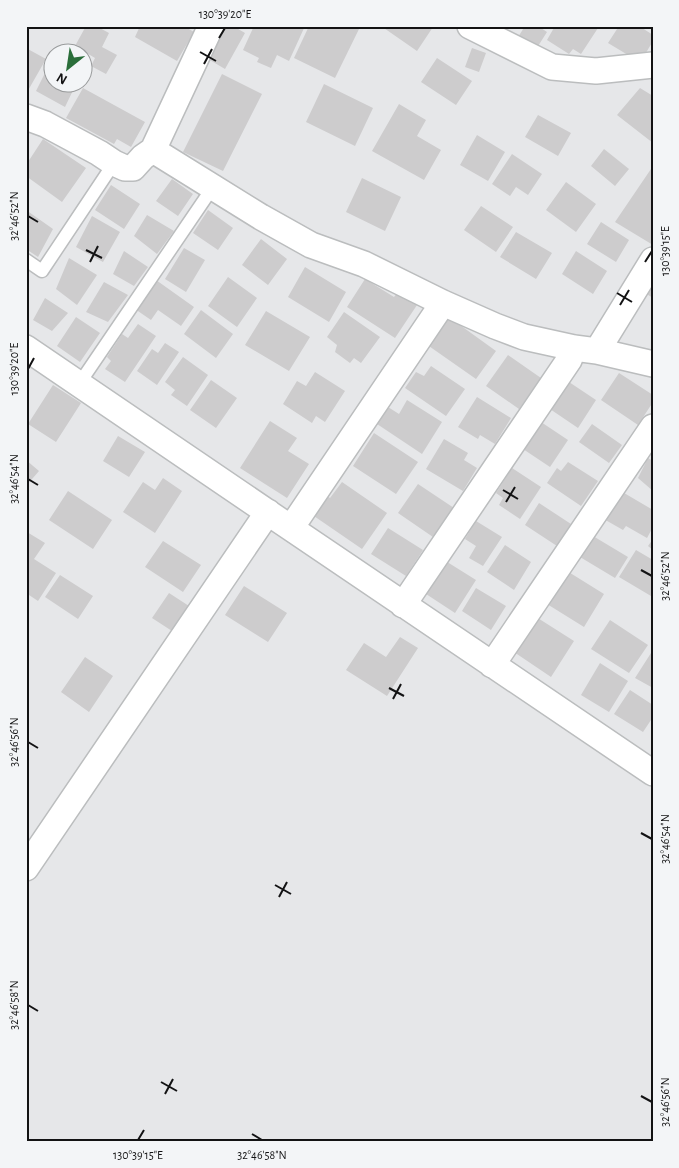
<svg xmlns="http://www.w3.org/2000/svg" width="679" height="1168" viewBox="0 0 679 1168" font-family="'Alegreya Sans',sans-serif">
<style>
.building{fill:#cdcccd}
.lines{fill:none;stroke-linecap:round;stroke-linejoin:round}
.lane-casing{stroke:#bbbdbe;stroke-width:15}
.street-casing{stroke:#bbbdbe;stroke-width:28}
.lane{stroke:#fff;stroke-width:12}
.street{stroke:#fff;stroke-width:25}
.ticks{fill:none;stroke:#131314;stroke-width:2}
.neatline{fill:none;stroke:#131314;stroke-width:2}
.ticks-label{font-size:12px;text-anchor:middle;fill:#131314}
</style>
<rect width="100%" height="100%" fill="#e6e7e9"/>
<!-- building -->
<path class="building" d="M86,26H96L109,33L102,47L117,55L106,74L91,66L95,58L75,46Z
M140,26H184L194,32L177,61L135,37Z
M219,26H233L245,33L225,69L203,56Z
M254,26H305L289,61L277,55L271,68L257,62L259,58L243,50Z
M309,26L360,27L335,78L294,58Z
M381,26H432L433,27L417,51Z
M525,26H538L547,32L533,54L515,42Z
M555,26H596L598,28L581,54L573,49L569,54L547,40Z
M619,26H639L653,35V41L644,56L633,58L608,43Z
M26,48L46,59L26,94Z
M472,48L486,53L479,72L465,67Z
M437,58L472,81L456,105L421,82Z
M49,65L52,66V82H77L65,107L36,91Z
M222,74L262,94L223,171L183,152Z
M324,84L373,108L355,146L306,122Z
M83,88L145,122L131,147L117,139L114,144L66,118Z
M640,88L653,96V143L617,115Z
M399,104L426,120L417,136L441,150L424,180L372,151Z
M538,115L571,133L558,156L525,137Z
M477,135L505,152L488,181L460,165Z
M43,139L86,168L62,202L26,176V165Z
M604,149L629,169L615,186L591,166Z
M512,154L542,174L528,195L516,187L510,196L492,184Z
M653,166V245L615,222Z
M362,178L401,197L385,231L346,212Z
M172,179L193,194L178,216L156,201Z
M566,182L596,204L576,232L546,210Z
M111,185L140,204L124,229L95,210Z
M481,206L513,227L496,252L464,230Z
M26,210L53,229L38,257L26,249Z
M208,210L233,228L218,250L193,233Z
M147,215L174,231L157,254L134,236Z
M92,216L120,232L103,262L76,247Z
M601,222L629,240L616,262L587,244Z
M516,232L552,253L536,279L500,257Z
M261,239L287,259L268,285L242,265Z
M184,248L205,260L186,292L165,279Z
M124,251L148,267L134,286L113,274Z
M576,251L607,271L593,294L562,274Z
M69,258L97,275L77,305L56,289Z
M305,267L346,292L329,322L288,297Z
M228,277L257,298L237,327L208,306Z
M365,279L394,297L398,292L417,305L395,338L347,307Z
M156,280L194,307L181,326L158,310L151,320L135,309Z
M653,280V298L645,293Z
M104,282L128,295L108,322L86,312Z
M45,298L68,313L52,331L33,320Z
M201,310L233,334L216,358L184,334Z
M266,311L310,337L289,371L245,345Z
M344,312L380,337L361,363L354,358L350,363L335,352L337,345L327,337Z
M446,315L496,351L476,379L426,344Z
M76,317L100,333L80,362L57,346Z
M138,324L156,336L125,382L105,369L111,361L107,357L122,334L128,338Z
M165,343L179,352L157,385L137,371L152,349L158,353Z
M508,355L541,378L519,409L486,386Z
M183,357L208,375L187,406L171,395L175,390L165,382Z
M431,366L465,389L446,416L405,388L416,372L424,376Z
M315,372L345,391L325,422L316,416L312,423L283,404L297,381L306,386Z
M619,373L653,395V402L638,425L601,400Z
M211,380L237,398L216,428L190,410Z
M566,380L596,400L578,428L547,407Z
M53,385L81,403L56,442L28,424Z
M477,397L511,418L495,444L480,435L478,439L458,427Z
M407,400L442,422L422,454L377,424L388,407L399,414Z
M538,420L568,440L550,467L520,447Z
M270,421L297,438L288,451L309,464L287,498L240,468Z
M592,424L622,445L609,463L579,442Z
M374,433L418,462L396,494L353,466Z
M118,436L145,452L129,477L103,461Z
M444,439L468,453L464,460L477,468L463,491L426,469Z
M648,458L653,461V491L638,478Z
M26,460L39,471L26,486Z
M568,462L598,481L581,506L547,483L557,468L561,471Z
M512,468L541,487L520,519L499,505L503,498L496,493Z
M163,478L182,491L155,533L123,512L143,482L155,490Z
M342,482L387,513L362,549L311,514L324,494L330,498Z
M418,484L454,508L433,537L398,513Z
M619,490L653,510V527L647,538L626,526L623,530L602,518Z
M68,491L112,520L93,549L49,520Z
M539,503L571,524L557,546L525,525Z
M476,521L502,537L483,566L469,558L476,546L465,539Z
M388,528L423,550L406,576L371,554Z
M27,532L45,543L34,559L56,573L38,601L26,593V534Z
M593,536L628,557L615,578L580,557Z
M653,539V550L648,546Z
M163,541L201,565L183,592L145,567Z
M505,545L531,562L514,590L487,572Z
M636,550L653,560V593L651,596L619,577Z
M444,560L476,580L455,613L423,592Z
M567,571L604,594L584,627L547,604Z
M60,575L93,596L78,619L45,597Z
M244,586L287,613L268,642L225,615Z
M476,588L506,606L491,630L462,611Z
M169,593L189,606L172,631L152,618Z
M533,615L574,641L551,677L511,650Z
M610,620L648,645L629,673L591,649Z
M400,637L418,648L387,696L346,670L364,643L386,657Z
M651,653L653,654V688L635,678Z
M85,657L113,676L89,712L61,692Z
M600,663L628,681L609,712L581,695Z
M630,690L653,705V717L643,732L614,714Z"/>
<g class="lines">
<defs>
<path id="lane" d="M26,260L42,271L114,163
M79,384L213,187"/>
<path id="street" d="M470,26L552,67L596,71L653,65
M26,117L45,124L99,153L114,163L125,168H133L143,157L153,150L211,26
M153,150L261,217L311,245L364,264L443,303L495,326L524,337L574,348L597,351L653,364
M26,348C235,490 443,632 653,773
M597,351L653,260
M291,528L443,303
M403,605L569,360L574,348
M492,665L653,427
M26,868L268,512"/>
</defs>
<!-- lane casing -->
<use href="#lane" class="lane-casing"/>
<!-- street casing -->
<use href="#street" class="street-casing"/>
<!-- lane -->
<use href="#lane" class="lane"/>
<!-- street -->
<use href="#street" class="street"/>
</g>
<!-- ticks -->
<path class="ticks" d="M219,38L225,28M200,52L216,61M204,64L212,49M28,216L38,222M86,250L102,258M90,262L98,246M645,262L652,251M617,293L632,302M620,305L629,290M28,369L34,358M28,479L38,485M503,490L518,499M506,502L515,487M641,570L652,576M389,688L404,696M393,699L401,684M28,742L38,748M641,833L652,839M275,885L291,894M279,897L287,882M28,1005L38,1011M161,1082L177,1091M165,1094L173,1079M641,1096L652,1102M252,1134L262,1140M138,1140L144,1130"/>
<!-- border -->
<rect width="679" height="1168" fill="none" stroke="#f3f5f7" stroke-width="55"/>
<!-- north arrow -->
<g transform="translate(68 68) rotate(210)"><circle r="24" fill="#f3f5f7" stroke="#999b9c"/>
<path d="M0-4L9 19L0 12L-9 19Z" fill="#2a6e3a"/>
<text y="-8" font-size="14" font-weight="bold" text-anchor="middle" fill="#131314">N</text>
</g>
<rect x="28" y="28" width="624" height="1112" class="neatline"/>
<g class="ticks-label">
<text x="225" y="18">130°39'20"E</text>
<text transform="translate(14 216) rotate(-90)" y="4">32°46'52"N</text>
<text transform="translate(665 251) rotate(-90)" y="4">130°39'15"E</text>
<text transform="translate(14 369) rotate(-90)" y="4">130°39'20"E</text>
<text transform="translate(14 479) rotate(-90)" y="4">32°46'54"N</text>
<text transform="translate(665 576) rotate(-90)" y="4">32°46'52"N</text>
<text transform="translate(14 742) rotate(-90)" y="4">32°46'56"N</text>
<text transform="translate(665 839) rotate(-90)" y="4">32°46'54"N</text>
<text transform="translate(14 1005) rotate(-90)" y="4">32°46'58"N</text>
<text transform="translate(665 1102) rotate(-90)" y="4">32°46'56"N</text>
<text x="138" y="1159">130°39'15"E</text>
<text x="262" y="1159">32°46'58"N</text>
</g>
</svg>
